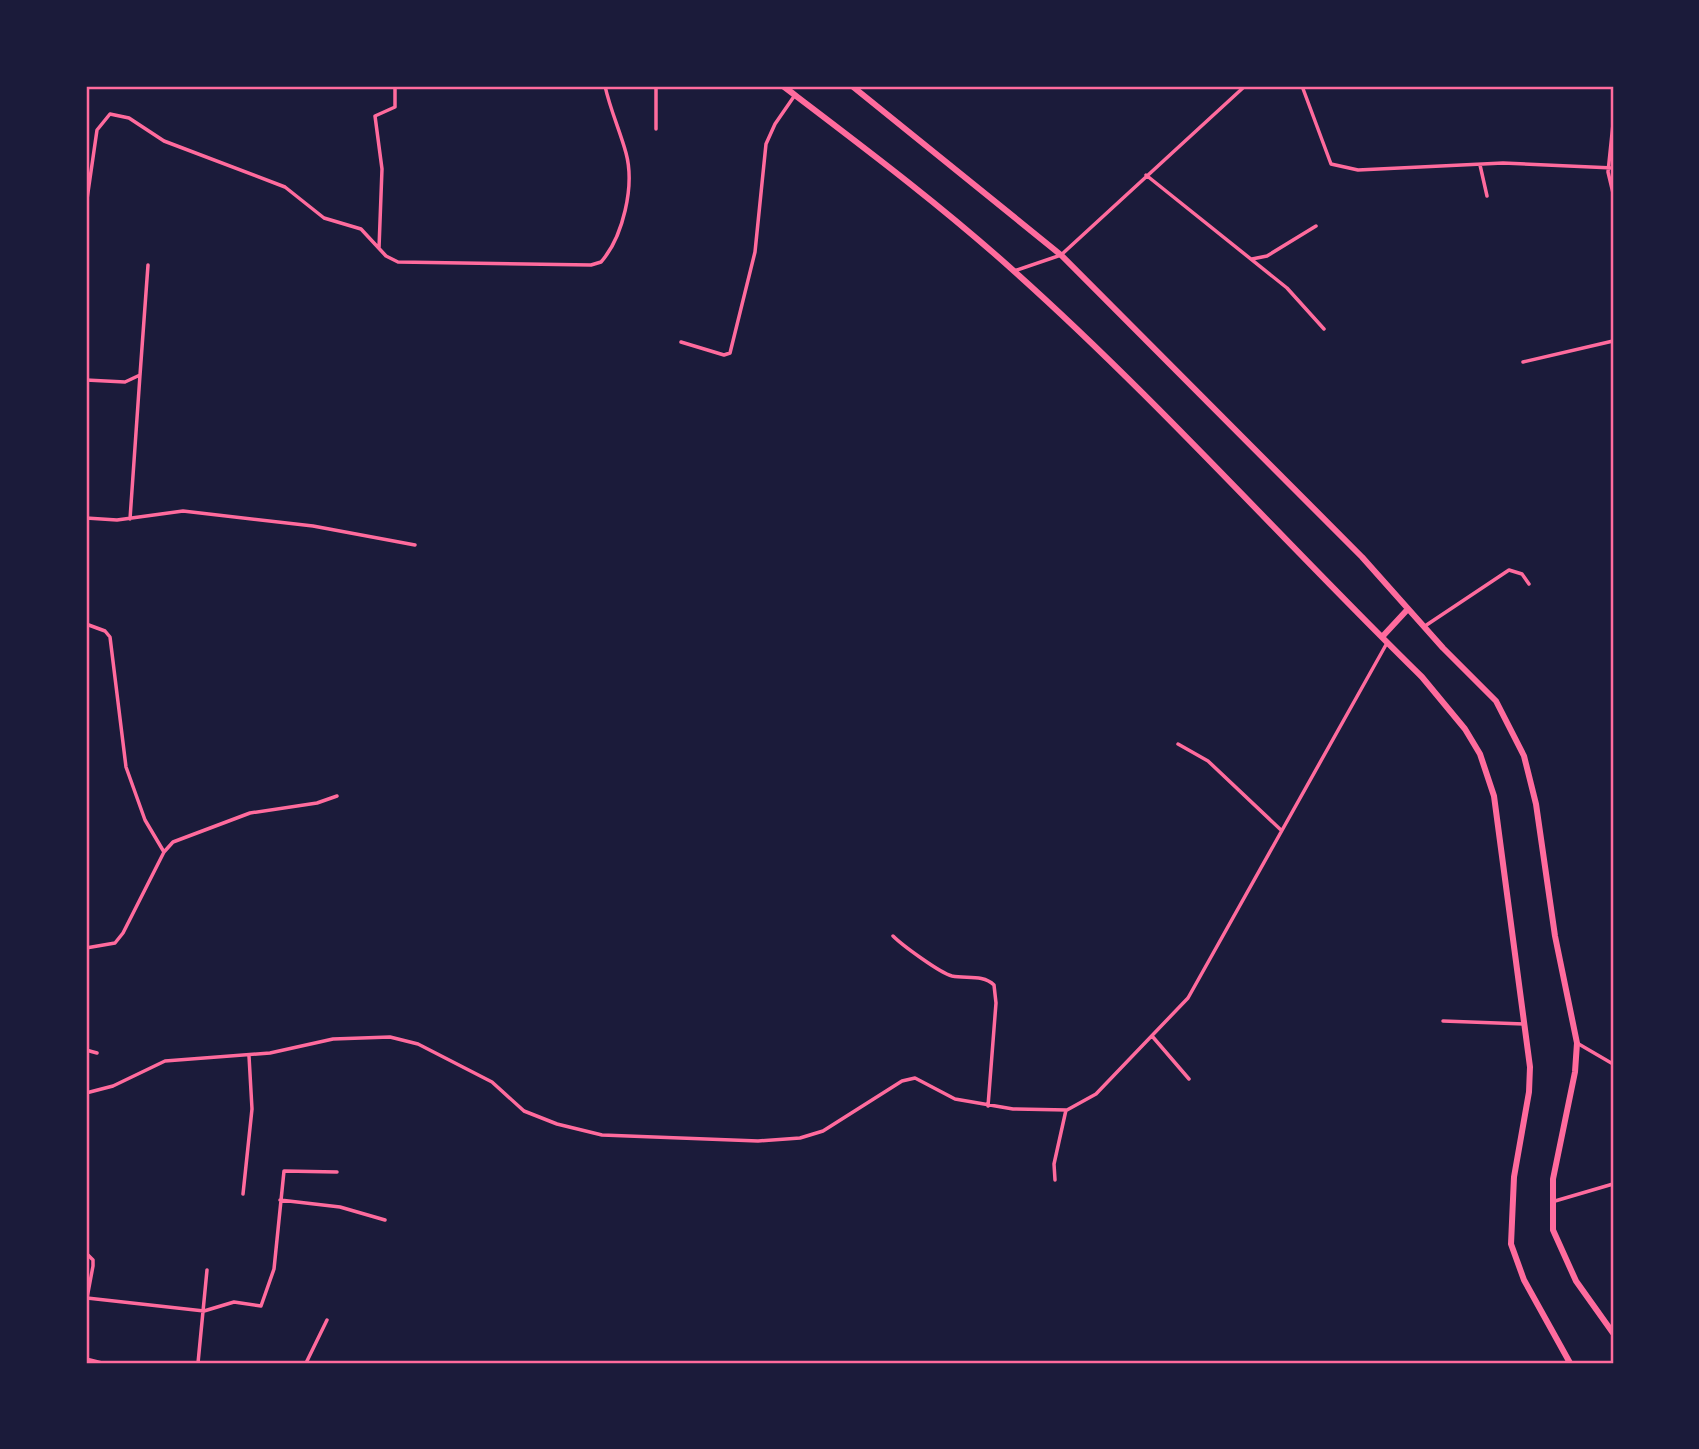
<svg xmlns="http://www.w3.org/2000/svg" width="1699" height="1449" viewBox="0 0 1699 1449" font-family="'Libre Baskerville',serif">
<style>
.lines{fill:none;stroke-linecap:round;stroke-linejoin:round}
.minor{stroke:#ff6b9d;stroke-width:3.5}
.trunk{stroke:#ff6b9d;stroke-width:6}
.neatline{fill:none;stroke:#ff6b9d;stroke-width:2.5}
</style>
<rect width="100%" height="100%" fill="#1b1b3a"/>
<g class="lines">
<!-- minor -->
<path class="minor" d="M1302,86L1331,164L1358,170L1503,163L1613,168
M1613,124L1608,172L1613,193
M656,129V86
M1480,165L1487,196
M1146,175L1287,288L1324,329
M86,206L97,130L110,114L129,118L164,141L285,187L324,218L361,229L386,256L398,262L591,265L601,262C623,237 635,186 626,153C620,131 610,109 605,86
M379,248L382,169L375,116L395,107V86
M1252,259L1267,256L1316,226
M1014,271L1061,255L1245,86
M681,342L724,355L730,353L755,252L766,144L775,124L795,95
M1523,362L1613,341
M86,380L125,382L140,375L148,265
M86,518L117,520L183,511L313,526L415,545
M130,519L140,375
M86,624L105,631L110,637L126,767L145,820L164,852
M1425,626L1509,570L1522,574L1529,584
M1178,744L1208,761L1281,830
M893,936C902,945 940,973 952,976C966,979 983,974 994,985L996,1003L988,1106
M86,948L115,943L123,933L164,852L173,842L250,813L317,803L337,796
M1443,1021L1524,1024
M1152,1036L1189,1079
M1577,1043L1613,1064
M86,1050L97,1053
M86,1093L113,1086L165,1061L270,1053L333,1039L390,1037L418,1044L492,1082L524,1111L557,1124L602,1135L758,1141L800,1138L823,1131L902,1081L915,1078L955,1099L1013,1109L1067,1110L1096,1094L1188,998L1387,643
M1055,1180L1054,1164L1066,1110
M243,1194L252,1109L249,1056
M280,1200L340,1207L385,1220
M1555,1201L1613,1184
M86,1253L93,1260V1266L87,1298L204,1311L234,1302L261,1306L274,1269L284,1171L337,1172
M86,1359L102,1363
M198,1363L207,1270
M306,1363L327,1320"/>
<!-- trunk -->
<path class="trunk" d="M783,86C862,146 942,206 1015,272C1158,400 1285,543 1422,677L1465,729L1480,754L1494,796L1530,1067L1529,1092L1514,1177L1511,1244L1524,1280L1570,1363
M852,86L1061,255L1362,557L1443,648L1496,701L1524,756L1536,804L1555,936L1577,1043L1575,1072L1553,1179V1230L1576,1281L1613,1333
M1382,637L1407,610"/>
</g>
<!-- border -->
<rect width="1699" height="1449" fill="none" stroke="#1b1b3a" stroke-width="175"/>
<rect x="88" y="88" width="1524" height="1274" class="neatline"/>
</svg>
